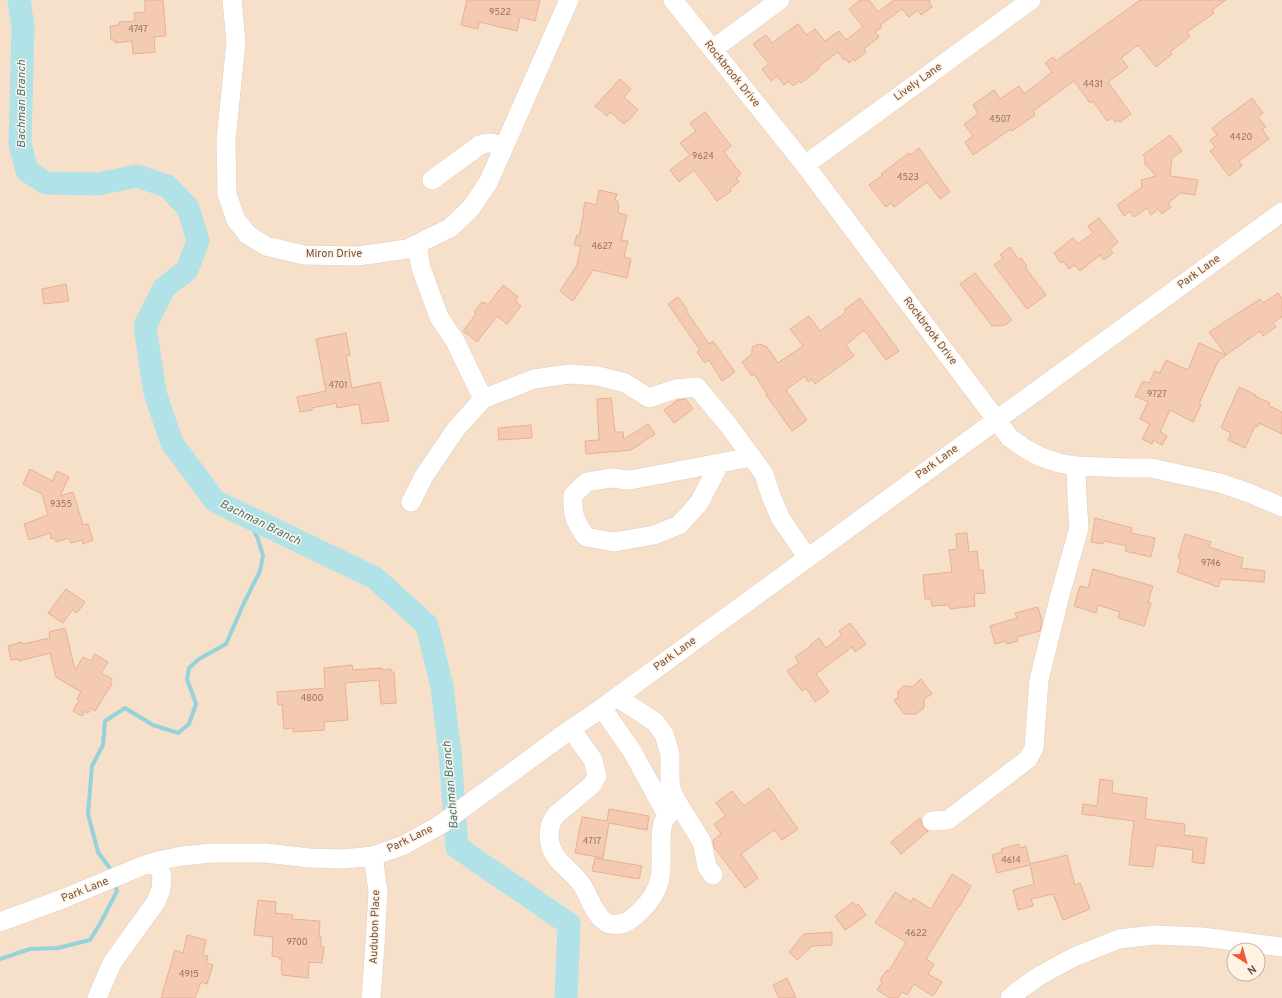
<svg xmlns="http://www.w3.org/2000/svg" width="1282" height="998" viewBox="0 0 1282 998" font-family="Overpass,sans-serif">
<style>
.residential{fill:#f6e0ca;fill-rule:evenodd}
.lines{fill:none;stroke-linecap:round;stroke-linejoin:round}
.stream{stroke:#96d2da;stroke-width:4}
.river{stroke:#b0e2e8;stroke-width:23}
.building{fill:#f5cab2;stroke:#e9af91}
.minor-casing{stroke:#e4ccbb;stroke-width:20}
.minor{stroke:#fff;stroke-width:19}
.labels{text-anchor:middle;dominant-baseline:central;stroke-width:3;stroke-linejoin:round;paint-order:stroke}
.number-label{font-size:9px;fill:#947160}
.street-label{font-size:11px;fill:#745344;stroke:#fff3e4}
.water-label{font-size:12px;font-style:italic;fill:#3a7983;stroke:#fff3e4}
</style>
<rect width="100%" height="100%" fill="#feefdc"/>
<!-- residential -->
<path class="residential" d="M0,0H1282V998H0ZM1234,950H1258V974H1234Z"/>
<g class="lines">
<!-- stream -->
<path class="stream" d="M112,873L111,870L98,852L88,814L92,766L103,745L105,721L125,708L153,725L178,733L189,724L196,704L187,679L189,668L199,659L226,644L243,605L260,571L263,556L258,539L248,517
M0,959L30,949L58,948L90,940L101,922L117,891L115,884"/>
<!-- river -->
<path class="river" d="M19,0L23,27L20,144L27,171L46,183L98,184L137,176L167,186L188,208L198,241L187,270L164,288L145,326L155,393L172,443L215,501L375,578L427,625L442,687L450,753L457,847L569,924L566,998"/>
</g>
<!-- building -->
<path class="building" d="M145,0H163L166,36L154,37L155,52L133,54L132,41L115,43V40H111L110,26L119,25V22L135,21L134,13L145,12Z
M467,0H540L535,21L520,17L517,31L479,22L478,29L461,25Z
M860,0H869L878,12L894,0H931L929,2L932,7L921,15L918,10L909,17L902,9L880,25L882,27L875,32L879,37L864,49L866,52L855,61L853,59L849,63L846,59L844,60L838,52L818,67L819,69L801,83L799,81L793,86L789,81L784,85L777,76L771,81L762,69L769,64L753,44L766,35L772,43L798,24L807,35L815,29L825,41L839,31L846,40L863,27L849,9Z
M1140,0H1226L1212,10L1214,13L1187,32L1190,36L1170,52L1172,54L1156,67L1138,45L1121,58L1128,67L1108,82L1131,114L1120,122L1118,120L1115,122L1112,118L1107,121L1093,101L1090,103L1074,81L1033,111L1035,115L1012,131L1011,129L973,155L965,142L973,136L964,124L978,114L973,105L994,90L1000,99L1019,86L1024,94L1052,72L1045,63L1053,57L1056,61Z
M620,79L631,89L624,97L638,110L628,121L627,120L624,124L610,112L607,116L595,106Z
M1252,98L1263,113L1258,117L1266,127L1262,129L1269,139L1239,161L1242,166L1229,176L1210,151L1215,147L1210,140L1217,135L1212,128Z
M705,112L731,146L724,152L741,174L736,178L739,182L730,189L731,191L717,201L694,170L679,182L670,170L690,155L680,143L696,131L690,123Z
M1170,135L1182,151L1172,158L1170,176L1198,180L1195,195L1181,193L1168,203L1171,207L1162,214L1158,209L1151,215L1147,208L1134,217L1130,211L1124,216L1117,205L1142,187L1141,180L1156,176L1145,164V157L1143,155Z
M919,148L950,192L940,199L927,182L894,207L891,203L886,207L869,185L883,175L881,174L909,153L910,155Z
M599,190L617,194L615,200L618,201L617,205H619L618,213L627,215L621,240L628,241L624,257L631,259L627,278L593,270L573,301L560,291L577,265L581,246L574,245L577,235L579,236L584,213L583,212L585,202L596,205Z
M1099,218L1118,242L1110,249L1113,253L1104,260L1100,255L1080,271L1074,265L1069,269L1063,261L1061,263L1054,253L1073,238L1078,244L1093,233L1088,226Z
M1010,247L1019,260L1021,258L1027,266L1025,267L1046,295L1027,309L994,265L1003,258L1000,255Z
M975,273L1012,320L1005,325L992,326L960,284Z
M66,284L69,301L44,304L42,289Z
M503,285L518,297L515,301L521,306L507,324L497,316L477,342L463,331L476,314L474,312L482,302L484,304L485,302L488,305Z
M1278,293L1282,299V317L1273,323L1276,327L1263,336L1260,331L1226,355L1209,332L1260,299L1263,303Z
M678,297L687,309V312L709,344L713,341L735,372L722,381L709,360L705,363L697,352L700,350L668,304Z
M860,298L899,351L886,360L864,330L846,345L854,356L815,384L812,379L808,382L805,376L786,390L807,420L792,431L766,395L767,394L754,374L752,376L742,362L752,354V347L759,344L766,346L778,363L803,346L790,329L809,316L820,331L846,312L844,310Z
M346,333L350,355L346,356L352,388L380,382L389,421L362,424L359,404L337,408L336,403L312,408V410L300,412L297,397L326,391L316,339Z
M1199,343L1226,355L1218,361L1201,399L1199,404L1201,405L1193,422L1170,410L1160,432L1167,436L1162,445L1153,440L1152,444L1142,439L1150,424L1140,419L1148,402L1135,396L1143,381L1149,383L1155,371L1160,373L1166,360L1188,370Z
M1239,387L1256,395L1255,396L1270,403L1269,406L1282,412V434L1259,423L1257,427L1255,426L1245,448L1228,440L1231,433L1221,428Z
M611,398L615,432H623L624,439L648,424L655,434L631,450L586,454L585,441L599,440L597,399Z
M686,399L693,409L674,423L664,410L678,400Z
M531,425L532,438L499,440L498,428Z
M30,469L52,481L57,471L69,477L60,496L73,492L83,525L88,524L93,540L83,544L82,540L71,543L69,538L56,542L55,538L51,539L50,533L29,540L24,524L48,515L42,494L23,484Z
M1095,518L1132,528L1131,533L1155,538L1151,557L1125,551L1127,546L1104,541L1103,544L1091,542Z
M967,533L969,552L977,551L979,570H983L985,593L974,594L975,606L950,609L949,605L932,606L931,599H925L923,575L952,572L949,550L957,549L956,534Z
M1185,534L1211,542L1209,547L1243,558L1241,568L1265,571L1264,582L1221,579L1218,587L1177,572L1181,559L1178,558Z
M1093,569L1153,586L1148,602L1151,603L1144,626L1118,618L1120,612L1098,605L1096,613L1074,606L1080,586L1088,588Z
M66,589L85,602L77,613L72,610L63,623L48,613Z
M1038,607L1042,621L1040,631L1017,637L1018,641L1007,644L1006,641L995,644L990,626L1017,618L1015,613Z
M850,623L866,644L855,652L852,647L816,674L829,692L815,702L806,688L802,691L787,671L799,663L795,657L811,646L810,645L819,638L826,648L842,635L839,631Z
M65,628L75,670L83,657L91,661L95,654L108,662L101,673L112,679L110,683L112,684L95,711L91,708L88,713L85,711L82,716L73,711L79,700L77,699L81,692L56,677L50,653L19,661L18,659L11,660L8,646L22,642L23,644L50,638L49,632Z
M352,665L353,670L382,668V670L391,669V672H394L396,703L381,704L379,680L345,683L348,720L324,722V730L293,732V728L284,729L282,704L278,705L277,692L325,688L324,668Z
M921,679L932,694L924,699V708L916,714H904L894,700L898,698V691L904,686L912,687Z
M1100,779L1113,781L1112,793L1147,798L1145,819L1185,824L1184,835L1207,838L1204,864L1192,862L1193,850L1156,845L1153,867L1129,865L1134,821L1082,814L1083,804L1097,806Z
M769,788L798,829L782,840L774,830L741,854L758,878L745,888L714,847L713,840L721,834L714,824L726,816L716,803L732,791L744,806Z
M609,809L649,816L647,830L609,823L603,858L575,853L582,817L607,821Z
M920,818L923,827L928,831L901,854L891,842Z
M1019,844L1020,848L1026,846L1030,864L1067,855L1075,885L1080,883L1090,909L1063,920L1053,894L1031,899L1033,906L1018,910L1013,890L1034,884L1030,865L997,873L992,855L1002,852L1001,849Z
M595,858L642,866L639,879L592,871Z
M952,874L971,886L959,907H958L926,959L934,964L928,974L942,982L933,996L914,984L907,995L902,992L898,998H890L877,990L882,982L880,980L887,970L889,971L906,942L875,923L895,892L911,902L913,898L931,909Z
M258,900L276,902L275,913L293,915L292,919L320,921L319,937H321V947H324L322,963L309,962L308,978L282,975V971L281,969L282,959H279V957L272,956L273,937L254,935Z
M853,902L856,906L858,904L866,915L845,930L835,916Z
M832,932V945L812,946L797,960L789,952L804,934Z
M187,935L206,940L203,955L208,956L206,963L213,965L207,984L201,982L195,998H161L175,950L183,953Z
M787,978L796,998H779L773,985Z"/>
<g class="lines">
<defs>
<path id="minor" d="M232,0L236,42L226,140L227,194L236,220L248,235L266,246L304,255L358,256L407,249L450,228L470,209L488,183L569,0
M673,0L805,165L1010,438L1026,449L1041,457L1059,463L1076,466L1127,468H1151L1220,483L1249,493L1282,507
M713,49L780,0
M805,165L1031,0
M432,180L480,145C489,141 494,143 503,148
M417,244L421,268L439,317L455,341L483,399
M720,463L630,480L611,478L587,482L573,495C572,514 575,522 586,537L614,542L654,535L679,525L699,503L720,463L752,457
M411,502L424,476L456,429L483,399L534,379L569,374L598,376L625,383L649,398L675,389L697,387L729,426L764,474L771,496L781,519L807,557
M617,697L655,722L664,734L670,754V782L672,792L679,805L702,842L707,867L713,875
M602,708L632,751L667,815
M571,729L593,760L597,776L592,785L557,814C551,820 549,827 549,836C550,861 569,866 582,885C589,896 593,912 604,921C610,926 617,925 624,923C632,920 641,911 647,904C664,883 661,870 661,844C661,838 661,829 663,823C666,815 672,811 679,805
M932,821L948,820L1028,759L1034,748L1039,680L1060,595L1079,528L1077,498L1076,466
M0,922L65,898L142,866L158,861L182,856L212,853H265L310,858L343,859L373,856L404,845L440,825L571,729L602,708L1282,212
M97,998L112,963L156,902L161,889L162,877L158,861
M371,998L375,945L378,891L373,856
M1010,998L1018,991L1039,976L1074,957L1119,939L1155,935L1202,937L1282,947"/>
</defs>
<!-- minor casing -->
<use href="#minor" class="minor-casing"/>
<!-- minor -->
<use href="#minor" class="minor"/>
</g>
<g class="labels">
<!-- number labels -->
<g class="number-label">
<text x="500" y="12">9522</text>
<text x="138" y="29">4747</text>
<text x="1093" y="84">4431</text>
<text x="1000" y="119">4507</text>
<text x="1241" y="137">4420</text>
<text x="703" y="156">9624</text>
<text x="908" y="177">4523</text>
<text x="602" y="246">4627</text>
<text x="338" y="385">4701</text>
<text x="1157" y="394">9727</text>
<text x="61" y="504">9355</text>
<text x="1211" y="563">9746</text>
<text x="312" y="698">4800</text>
<text x="592" y="841">4717</text>
<text x="1011" y="860">4614</text>
<text x="916" y="933">4622</text>
<text x="297" y="942">9700</text>
<text x="189" y="974">4915</text>
</g>
<!-- street labels -->
<g class="street-label">
<text transform="translate(732 74) rotate(51)">Rockbrook Drive</text>
<text transform="translate(918 82) rotate(-36)">Lively Lane</text>
<text x="334" y="254">Miron Drive</text>
<text transform="translate(1199 272) rotate(-36)">Park Lane</text>
<text transform="translate(930 331) rotate(53)">Rockbrook Drive</text>
<text transform="translate(937 462) rotate(-36)">Park Lane</text>
<text transform="translate(675 654) rotate(-36)">Park Lane</text>
<text transform="translate(410 839) rotate(-26)">Park Lane</text>
<text transform="translate(85 890) rotate(-22)">Park Lane</text>
<text transform="translate(375 927) rotate(-88)">Audubon Place</text>
</g>
<!-- water labels -->
<g class="water-label">
<text transform="translate(22 104) rotate(-90)">Bachman Branch</text>
<text transform="translate(260 523) rotate(26)">Bachman Branch</text>
<text transform="translate(451 785) rotate(-95)">Bachman Branch</text>
</g>
</g>
<!-- north arrow -->
<g transform="translate(1246 962) rotate(143)"><circle r="19" fill="#fff3e4" stroke="#c7b3a4"/>
<path d="M0-3L7 15L0 10L-7 15Z" fill="#f25a37"/>
<text y="-6" font-size="11" font-weight="bold" text-anchor="middle" fill="#745344">N</text>
</g>
</svg>
